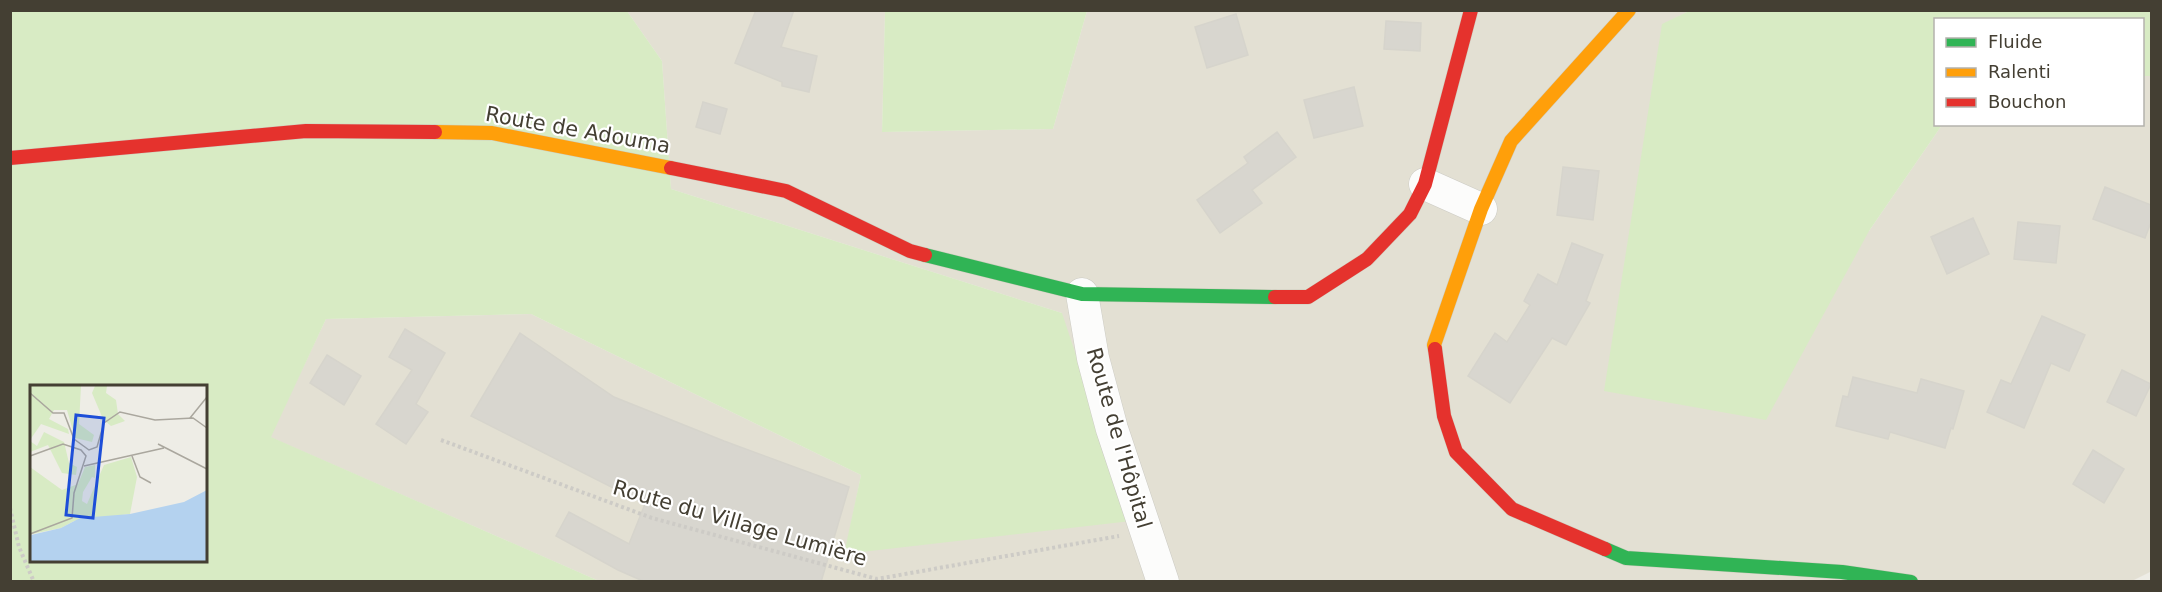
<svg xmlns="http://www.w3.org/2000/svg" width="2162" height="592" viewBox="0 0 2162 592" font-family="'DejaVu Sans',sans-serif">
<style>
.residential{fill:#e3e0d3}
.green{fill:#d8ebc4;fill-rule:evenodd}
.building{fill:#d8d6cf;stroke:#d6d4cc;stroke-width:1.5}
.lines{fill:none;stroke-linecap:round;stroke-linejoin:round}
.street-casing{stroke:#cccbc4;stroke-width:33}
.fast-casing{stroke:#cecbbd;stroke-width:15}
.slow-casing{stroke:#cecbbd;stroke-width:15}
.jam-casing{stroke:#cecbbd;stroke-width:15}
.path{stroke:#cdcbc6;stroke-width:4;stroke-dasharray:3 3;stroke-linecap:butt}
.street{stroke:#fcfcfb;stroke-width:32}
.fast{stroke:#30b455;stroke-width:14}
.slow{stroke:#ff9f0a;stroke-width:14}
.jam{stroke:#e5322d;stroke-width:14}
.labels{text-anchor:middle;dominant-baseline:central;stroke-width:4.5;stroke-linejoin:round;paint-order:stroke}
.street-label{font-size:21px;fill:#443f33;stroke:#fff}
.inset-road{fill:none;stroke:#aaa79e;stroke-width:1.5}
.view{fill:#1d4ed8;fill-opacity:0.15;stroke:#1d4ed8;stroke-width:3}
.inset-edge{fill:none;stroke:#443f33;stroke-width:3}
</style>
<rect width="100%" height="100%" fill="#eeede6"/>
<!-- residential -->
<path class="residential" d="M627,11H885L882,132L1053,129L1087,11H1689L1662,25L1869,231L1942,125L2142,124L2143,76H2151L2152,571L2132,581H599L270,437L326,319L531,314L861,475L845,554L1062,313L671,189L662,61Z"/>
<!-- green -->
<path class="green" d="M10,11H627L662,61L671,189L1062,313L1131,521L844,554L861,475L531,314L326,319L271,437L599,581H11ZM32,386H206V560H32Z
M885,11H1087L1053,129L882,132Z
M1689,11H2151V76H2143L2142,20H1936V124L1942,125L1869,231L1766,420L1604,391L1662,24Z"/>
<!-- building -->
<path class="building" d="M756,10H794L781,47L817,56L809,92L782,86V82L735,63Z
M1236,14L1248,55L1207,68L1195,27Z
M1386,21L1421,23L1420,51L1384,49Z
M1354,87L1363,126L1314,138L1304,100Z
M703,102L727,109L720,134L696,127Z
M1277,132L1296,157L1252,190L1262,203L1220,233L1197,200L1248,163L1244,157Z
M1563,167L1599,171L1593,220L1557,215Z
M2105,187L2151,205V222L2145,238L2093,219Z
M1973,218L1989,254L1947,274L1931,237Z
M2018,222L2060,226L2056,263L2014,259Z
M1572,243L1603,255L1586,301L1590,303L1566,345L1552,338L1510,403L1468,376L1495,333L1507,342L1530,305L1524,301L1538,274L1557,285Z
M2042,316L2085,335L2069,371L2051,363L2024,428L1987,412L2001,380L2011,384Z
M405,329L445,353L416,404L428,412L406,444L376,424L412,370L389,357Z
M520,333L614,397L724,441L849,487L821,582H645L618,570L556,536L569,512L629,544L645,504L471,416Z
M327,355L361,376L344,405L310,383Z
M2122,370L2151,384L2136,416L2107,402Z
M1853,377L1917,393L1921,379L1964,391L1953,429L1951,428L1945,448L1890,432L1888,439L1836,426L1843,396L1848,397Z
M2093,450L2124,469L2104,503L2073,484Z"/>
<g class="lines">
<defs>
<path id="street" d="M1425,184L1481,209
M1082,294L1093,358L1112,429L1163,582"/>
<path id="fast" d="M925,255L1082,294L1275,297
M1605,549L1626,558L1842,572L1911,582"/>
<path id="slow" d="M435,132L492,133L671,168
M1435,349L1434,345L1481,209L1511,141L1629,10"/>
<path id="jam" d="M10,158L306,131L435,132
M671,168L786,191L910,251L925,255
M1275,297H1308L1367,259L1410,214L1425,184L1471,10
M1435,349L1444,416L1456,452L1512,509L1605,549"/>
</defs>
<!-- street casing -->
<use href="#street" class="street-casing"/>
<!-- fast casing -->
<use href="#fast" class="fast-casing"/>
<!-- slow casing -->
<use href="#slow" class="slow-casing"/>
<!-- jam casing -->
<use href="#jam" class="jam-casing"/>
<!-- path -->
<path class="path" d="M441,440L652,518L877,579L1119,536
M10,508L19,547L34,582"/>
<!-- street -->
<use href="#street" class="street"/>
<!-- fast -->
<use href="#fast" class="fast"/>
<!-- slow -->
<use href="#slow" class="slow"/>
<!-- jam -->
<use href="#jam" class="jam"/>
</g>
<g class="labels">
<!-- street labels -->
<g class="street-label">
<text transform="translate(578 130) rotate(10)">Route de Adouma</text>
<text transform="translate(1119 438) rotate(74)">Route de l'Hôpital</text>
<text transform="translate(740 523) rotate(16)">Route du Village Lumière</text>
</g>
</g>
<!-- overview -->
<g transform="translate(30 385)">
<rect width="177" height="177" fill="#eeede6"/>
<path d="M0,1H51L49,39L64,50L62,57L45,53L37,25H24L19,34L38,44L39,49L11,39L0,55ZM65,1H77L76,8L86,15L88,29L95,36L81,41L73,34L62,8ZM14,47L34,57L39,78L47,82L46,90L32,88L18,60L0,67V56L7,61ZM101,72L107,92L100,129L44,136L31,143L2,149L0,153V82L32,105L48,99L55,82L65,80V93L62,92L53,107L52,116L57,119L74,80Z" fill="#d8ebc4"/>
<path d="M177,105V176H0L1,150L31,143L50,133L100,129L154,117Z" fill="#b4d2ef"/>
<path class="inset-road" d="M0,8L23,28H34L44,54L59,65L67,62L74,38L90,27L125,35L163,33L177,43M160,33L177,12M128,59L177,84M0,71L33,59L51,65L56,71L44,108L42,133L0,149M102,71L110,92L121,98M54,81L134,63"/>
<path class="view" d="M46,30L74,33L63,133L36,130Z"/>
<rect width="177" height="177" class="inset-edge"/>
</g>
<!-- border -->
<rect width="2162" height="592" fill="none" stroke="#443f33" stroke-width="24"/>
<!-- legend -->
<rect x="1934" y="18" width="210" height="108" fill="#ffffff" stroke="#b4b2ad" stroke-width="1.5"/>
<rect x="1946" y="38" width="30" height="9" fill="#30b455" stroke="#b4b2ad" stroke-width="1.5"/>
<text x="1988" y="48" font-size="18" fill="#443f33">Fluide</text>
<rect x="1946" y="68" width="30" height="9" fill="#ff9f0a" stroke="#b4b2ad" stroke-width="1.5"/>
<text x="1988" y="78" font-size="18" fill="#443f33">Ralenti</text>
<rect x="1946" y="98" width="30" height="9" fill="#e5322d" stroke="#b4b2ad" stroke-width="1.5"/>
<text x="1988" y="108" font-size="18" fill="#443f33">Bouchon</text>
</svg>
